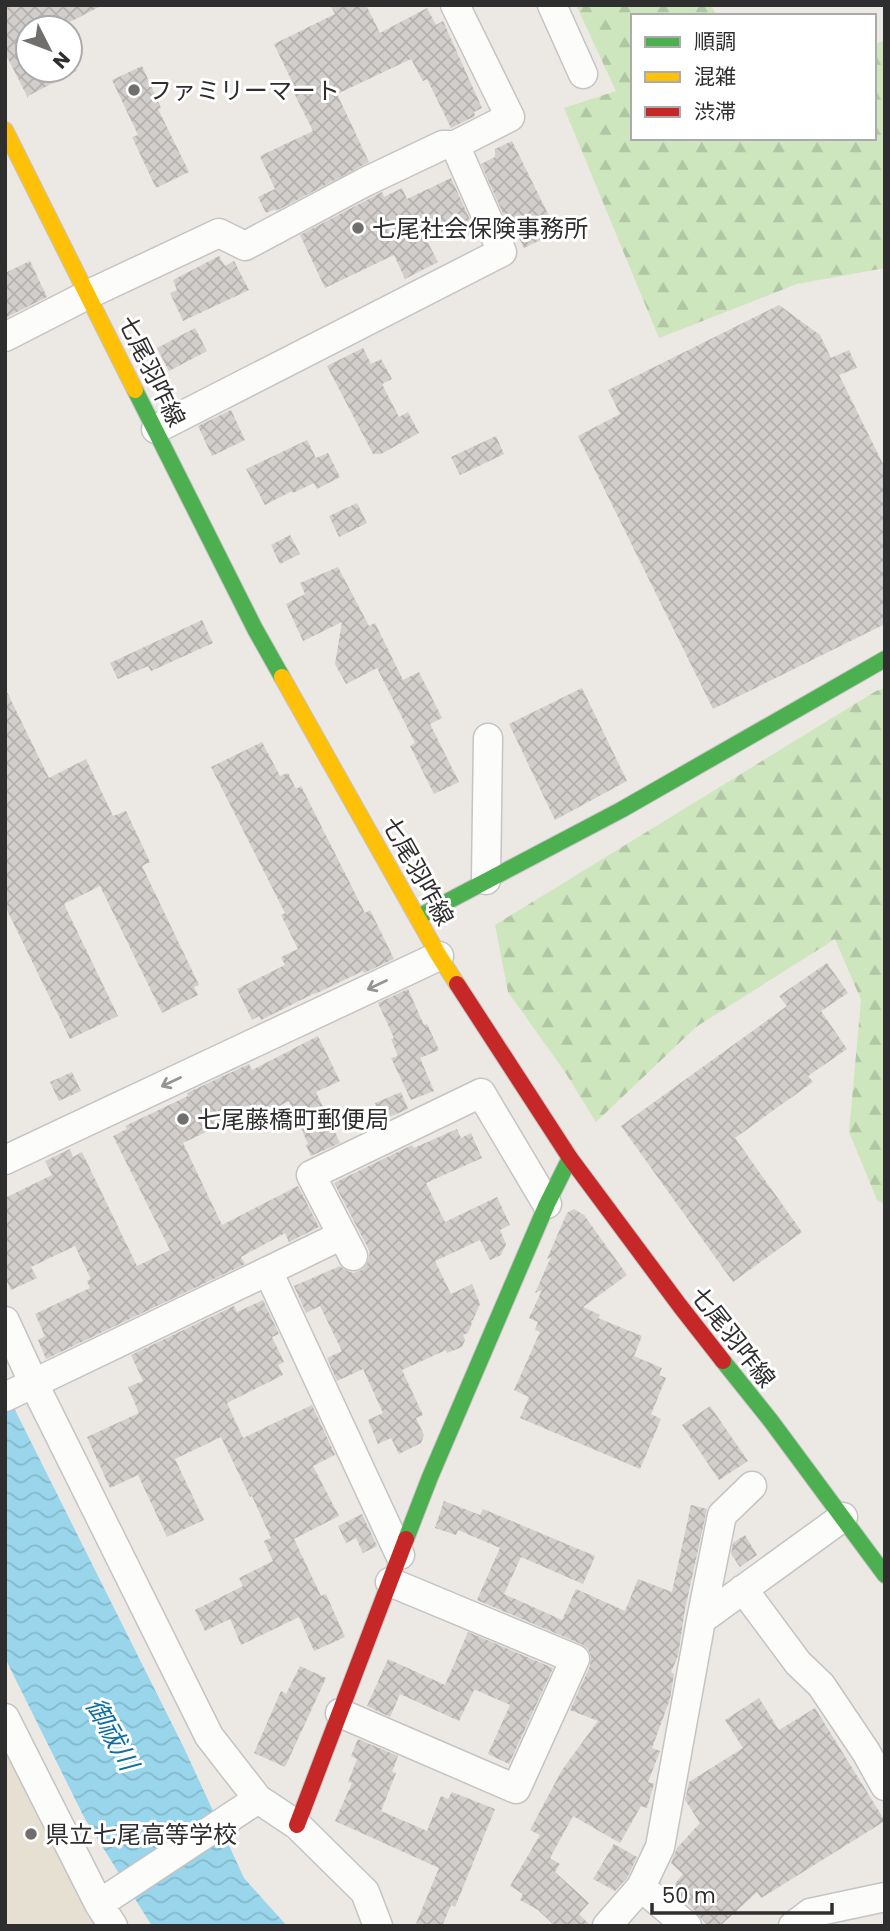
<svg xmlns="http://www.w3.org/2000/svg" width="890" height="1931" viewBox="0 0 890 1931" font-family="Poppins,'Noto Sans JP',sans-serif">
<style>
.education{fill:#e6e0d3}
.forest{fill:url(#forest-firs)}
.water{fill:url(#water-waves)}
.building{fill:url(#building-cross-hatch)}
.lines{fill:none;stroke-linecap:round;stroke-linejoin:round}
.street-casing{stroke:#c5c4c5;stroke-width:31}
.fast-casing{stroke:#c5c4c5;stroke-width:18}
.slow-casing{stroke:#c5c4c5;stroke-width:18}
.jam-casing{stroke:#c5c4c5;stroke-width:18}
.street{stroke:#fcfcfb;stroke-width:28}
.fast{stroke:#4caf50;stroke-width:16}
.slow{stroke:#ffc107;stroke-width:16}
.jam{stroke:#c62828;stroke-width:16}
.oneway{stroke:#959594}
.poi-dot{fill:#706f6e;stroke:#fff;stroke-width:2.5}
.labels{text-anchor:middle;dominant-baseline:central;stroke-width:6;stroke-linejoin:round;paint-order:stroke}
.poi-label{font-size:24px;fill:#2e2e2e;stroke:#fff;text-anchor:start}
.street-label{font-size:24px;fill:#2e2e2e;stroke:#fff}
.water-label{font-size:26px;font-style:italic;fill:#0d6fa3;stroke:#fff}
</style>
<defs>
<pattern id="forest-firs" width="22" height="20" patternUnits="userSpaceOnUse" patternTransform="scale(1.75)"><rect width="22" height="20" fill="#cee6be"/><path d="M5 1l3.5 6h-7zM16 11l3.5 6h-7z" fill="#b1c6a4"/></pattern>
<pattern id="water-waves" width="16" height="10" patternUnits="userSpaceOnUse" patternTransform="scale(1.75)"><rect width="16" height="10" fill="#99d6ec"/><path d="M0 5q4-4 8 0t8 0" fill="none" stroke="#84b8cb"/></pattern>
<pattern id="building-cross-hatch" width="8" height="8" patternUnits="userSpaceOnUse" patternTransform="scale(1.75)"><rect width="8" height="8" fill="#d1cecb"/><path d="M0 0l8 8M0 8l8-8" fill="none" stroke="#b4b1af"/></pattern>
</defs>
<rect width="100%" height="100%" fill="#ece8e4"/>
<!-- education -->
<path class="education" d="M5,1742L108,1926H5Z"/>
<!-- forest -->
<path class="forest" d="M576,5H711L717,16H633V138H874V45L885,40V268L797,284L659,338L564,108L616,91Z
M885,688V1205L877,1200L849,1132L861,1000L835,939L696,1027L596,1122L565,1072L508,992L495,925L876,691Z"/>
<!-- water -->
<path class="water" d="M5,1390L184,1748L244,1878L287,1926H152L85,1819L5,1658Z"/>
<!-- building -->
<path class="building" d="M5,5H103L58,28H28V70H78L28,96V98L5,53Z
M330,5H366L380,33L427,8L436,25L443,21L482,108L474,112L475,116L451,128L427,79L423,81L411,59L337,94L369,162L276,211L275,209L266,213L258,197L275,189L260,156L313,131L293,91L296,90L274,44L335,14Z
M142,66L161,108L158,109L189,172L156,188L132,137L138,135L112,80Z
M512,141L557,232L524,248L508,216L505,218L481,164L495,157V149Z
M451,178L476,233L470,236L463,222L426,239L438,262L405,279L394,255L325,288L300,235L382,192L384,197L402,188L407,199Z
M219,256L225,266L234,261L249,290L183,321L170,293L177,290L173,280Z
M30,261L47,297L5,318V273Z
M779,305L820,335L831,358L849,350L857,368L839,375L885,468V624L713,709L578,436L620,414L608,390Z
M195,328L207,351L169,371L157,348Z
M363,348L371,364L381,359L392,379L382,384L399,417L408,412L419,433L381,454H373L327,366Z
M231,410L245,440L212,456L198,426Z
M496,436L504,454L460,475L451,457Z
M307,440L316,458L328,453L340,477L317,489L314,483L293,493L292,491L265,505L246,469Z
M357,503L367,523L339,537L329,516Z
M290,535L300,554L280,564L271,545Z
M338,567L369,626L375,623L403,680L419,672L442,718L430,724L459,782L434,794L410,746L415,743L377,668L346,684L335,664L342,622L303,641L286,604L305,594L300,583Z
M202,620L213,643L151,671L148,666L118,679L110,663Z
M5,688L49,778L86,759L113,816L126,811L150,862L142,866L199,985L194,987L198,995L162,1013L100,886L64,904L118,1016L70,1039L5,906Z
M582,688L627,781L555,820L509,724Z
M262,742L280,776L288,773L296,789L301,786L365,913L370,910L394,959L364,973L363,971L315,994V993L261,1020L259,1016L252,1020L237,989L285,965L281,957L298,949L281,915L285,913L211,767Z
M827,963L848,993L821,1011L847,1049L808,1076L813,1082L735,1138L802,1232L733,1282L621,1126L787,1006L779,996Z
M408,989L424,1025L427,1024L439,1050L420,1058L434,1091L411,1100L391,1058L398,1056L391,1039L394,1038L378,1003Z
M318,1036L340,1081L316,1092L340,1143L311,1156L306,1145L308,1144L289,1101L248,1122L244,1114L183,1143L222,1225L298,1186L319,1227L289,1242L285,1233L241,1257L245,1264L46,1359L38,1340L45,1336L35,1314L90,1288L87,1281L91,1279L75,1246L31,1267L37,1278L11,1290L5,1278V1198L52,1175L45,1161L70,1149L73,1157L82,1152L137,1266L170,1250L113,1136L127,1129L125,1126L188,1096L187,1093L249,1064L252,1070Z
M72,1072L81,1091L59,1101L50,1082Z
M401,1092L408,1109L382,1120L375,1103Z
M457,1129L461,1138L471,1133L482,1158L426,1183L445,1222L497,1197L510,1225L500,1230L506,1244L501,1255L490,1260L480,1240L435,1261L451,1294L472,1284L480,1304L473,1320L471,1321L472,1323L468,1333L463,1335L465,1340L462,1347L447,1353L446,1350L402,1370L423,1415L416,1418L424,1435L421,1443L399,1454L391,1438L378,1444L368,1420L383,1413L363,1369L337,1381L327,1358L342,1351L320,1306L306,1313L294,1286L340,1266L345,1270L353,1273L361,1270L367,1264L370,1252L334,1183L412,1145L414,1148Z
M574,1209L584,1215L627,1275L583,1307L600,1315L598,1318L642,1336L634,1356L662,1368L659,1375L666,1378L651,1414L661,1419L640,1469L520,1418L529,1397L514,1390L540,1332L535,1330L538,1322L529,1318L542,1290L535,1293L551,1257L547,1259L567,1213Z
M263,1300L279,1334L272,1337L284,1362L278,1365L283,1375L227,1403L243,1438L312,1405L335,1455L313,1466L339,1516L294,1539L321,1596L326,1594L345,1637L314,1651L299,1617L241,1645L230,1619L205,1631L195,1610L243,1586L239,1578L273,1561L264,1541L271,1538L252,1496L250,1497L221,1437L175,1459L204,1520L167,1537L138,1475L110,1488L87,1437L139,1413L128,1387L143,1381L131,1355L234,1306L237,1312Z
M710,1406L748,1461L719,1480L682,1425Z
M444,1501L480,1515L483,1509L595,1556L583,1584L521,1557L504,1594L562,1620L576,1589L625,1611L638,1579L672,1592L691,1505L707,1509L685,1609L678,1656L671,1672L674,1674L670,1699L652,1748L660,1751L648,1782L654,1784L647,1808L641,1806L620,1843L573,1816L550,1858L560,1864L555,1872L589,1903L579,1914L591,1926H555L538,1910L520,1900L523,1894L510,1886L540,1835L530,1830L562,1770L598,1721L570,1710L590,1666L591,1657L588,1649L581,1644L477,1600L500,1548L458,1530L456,1535L435,1528Z
M362,1514L377,1546L363,1553L356,1538L346,1543L338,1526Z
M745,1535L757,1555L740,1567L731,1554L733,1543Z
M468,1632L553,1668L509,1764L488,1754L510,1705L476,1690H474L459,1721L400,1694L390,1717L367,1706L388,1659L445,1685Z
M300,1666L326,1678L285,1767L254,1753L281,1691L286,1694Z
M759,1698L779,1730L815,1708L885,1821L761,1898L757,1892L720,1926H708L686,1901L685,1902L670,1890L683,1874L671,1863L677,1848L700,1823L685,1800L689,1782L743,1748L725,1720Z
M358,1739L398,1756L392,1772L396,1773L381,1811L427,1831L441,1796L448,1799L452,1792L495,1809L455,1907L451,1905L442,1926H415L439,1868L335,1821L352,1783L348,1782L357,1759L351,1756Z
M614,1844L637,1857L627,1878L615,1891L593,1879Z"/>
<g class="lines">
<defs>
<path id="street" d="M552,5L583,74
M5,337L89,294L219,233L245,246L365,182L443,145H455L510,117L455,5
M156,429L502,252L455,145
M486,880L488,738
M5,1160L439,956
M342,1235L268,1271L400,1555
M353,1256L311,1175L481,1093L547,1204
M5,1321L34,1384L209,1736L258,1799L297,1825L365,1892L378,1926
M5,1397L268,1271
M743,1589L798,1663L821,1685L866,1752L885,1786
M701,1620L722,1515L752,1486
M340,1713L516,1789L575,1659L390,1582
M5,1718L99,1904L113,1926
M641,1887L660,1847L701,1620L843,1517
M99,1904L258,1799
M607,1926L641,1887L687,1926
M793,1926L810,1913L885,1897"/>
<path id="fast" d="M135,390L255,629L282,677
M418,917L621,810L885,659
M723,1361L771,1421L885,1575
M406,1539L430,1477L547,1204L570,1158"/>
<path id="slow" d="M5,130L135,390
M282,677L439,956L457,984"/>
<path id="jam" d="M457,984L570,1158L680,1306L723,1361
M297,1825L406,1539"/>
</defs>
<!-- street casing -->
<use href="#street" class="street-casing"/>
<!-- fast casing -->
<use href="#fast" class="fast-casing"/>
<!-- slow casing -->
<use href="#slow" class="slow-casing"/>
<!-- jam casing -->
<use href="#jam" class="jam-casing"/>
<!-- street -->
<use href="#street" class="street"/>
<!-- fast -->
<use href="#fast" class="fast"/>
<!-- slow -->
<use href="#slow" class="slow"/>
<!-- jam -->
<use href="#jam" class="jam"/>
</g>
<!-- one-way arrows -->
<defs><path id="oneway-shaft" d="M-6 0H5M1.5-3L5.5 0L1.5 3" fill="none" stroke-width="1.6" stroke-linecap="round" stroke-linejoin="round" transform="scale(1.75)"/></defs>
<g class="oneway">
<use href="#oneway-shaft" transform="translate(377 985) rotate(155)"/>
<use href="#oneway-shaft" transform="translate(171 1082) rotate(155)"/>
</g>
<!-- markers -->
<g class="poi-dot">
<circle cx="134" cy="90" r="7"/>
<circle cx="358" cy="228" r="7"/>
<circle cx="183" cy="1119" r="7"/>
<circle cx="31" cy="1834" r="7"/>
</g>
<g class="labels">
<!-- poi labels -->
<g class="poi-label">
<text x="148" y="90">ファミリーマート</text>
<text x="372" y="228">七尾社会保険事務所</text>
<text x="197" y="1119">七尾藤橋町郵便局</text>
<text x="45" y="1834">県立七尾高等学校</text>
</g>
<!-- street labels -->
<g class="street-label">
<text transform="translate(152 371) rotate(64)">七尾羽咋線</text>
<text transform="translate(418 871) rotate(61)">七尾羽咋線</text>
<text transform="translate(733 1337) rotate(52)">七尾羽咋線</text>
</g>
<!-- water labels -->
<g class="water-label">
<text transform="translate(112 1734) rotate(61)">御祓川</text>
</g>
</g>
<!-- border -->
<rect width="890" height="1931" fill="none" stroke="#2e2e2e" stroke-width="14"/>
<!-- legend -->
<rect x="631" y="14" width="245" height="126" fill="#ffffff" stroke="#ababab" stroke-width="2"/>
<rect x="645" y="37" width="35" height="10" fill="#4caf50" stroke="#ababab" stroke-width="2"/>
<text x="694" y="49" font-size="21" fill="#2e2e2e">順調</text>
<rect x="645" y="72" width="35" height="10" fill="#ffc107" stroke="#ababab" stroke-width="2"/>
<text x="694" y="84" font-size="21" fill="#2e2e2e">混雑</text>
<rect x="645" y="107" width="35" height="10" fill="#c62828" stroke="#ababab" stroke-width="2"/>
<text x="694" y="119" font-size="21" fill="#2e2e2e">渋滞</text>
<!-- north arrow -->
<g transform="translate(49 49) rotate(132)"><circle r="33" fill="#ffffff" stroke="#ababab" stroke-width="2"/>
<path d="M0-5L12 26L0 18L-12 26Z" fill="#706f6e"/>
<text y="-10" font-size="19" font-weight="bold" text-anchor="middle" fill="#2e2e2e">N</text>
</g>
<!-- scale -->
<path d="M652 1903v10h180v-10" fill="none" stroke="#2e2e2e" stroke-width="3.5"/>
<text x="662" y="1903" font-size="21" fill="#2e2e2e" stroke="#ffffff" stroke-width="5" paint-order="stroke">50 m</text>
</svg>
